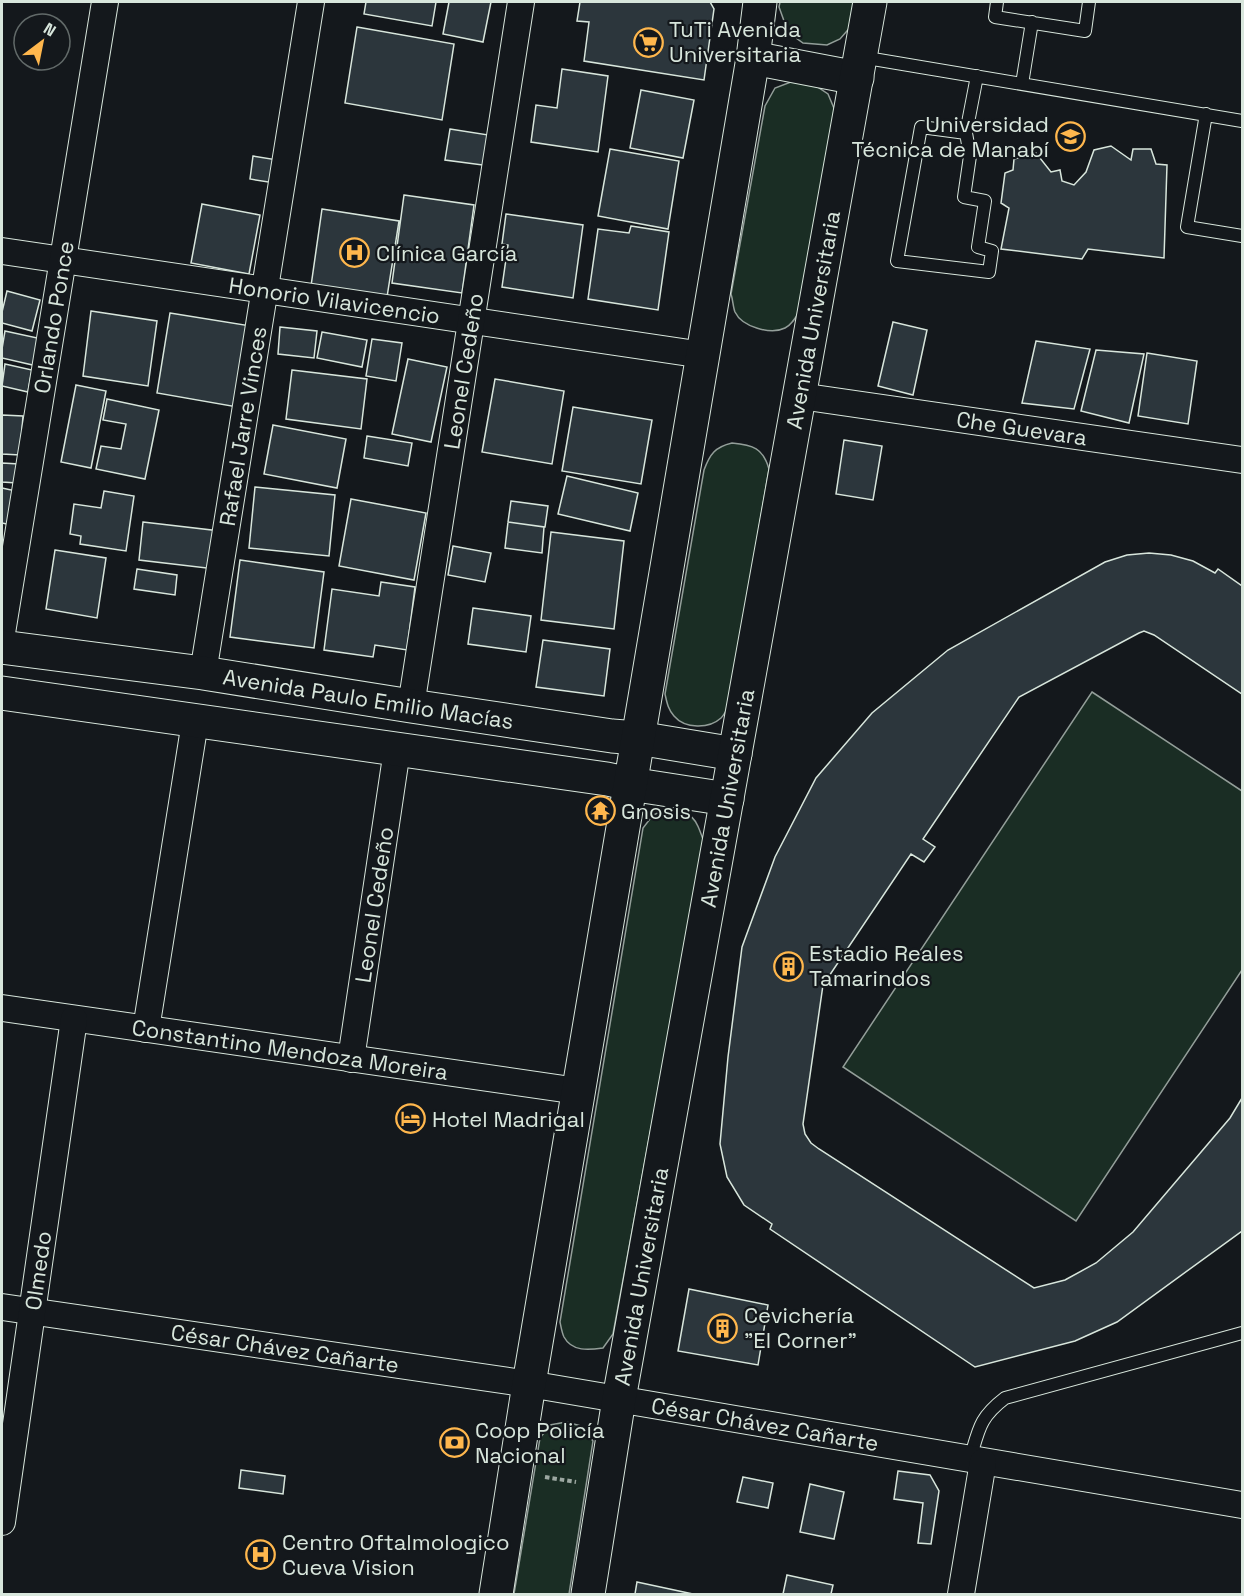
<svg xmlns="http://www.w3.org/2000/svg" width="1244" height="1596" viewBox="0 0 1244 1596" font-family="'Space Grotesk',sans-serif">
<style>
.green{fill:#1a2d24;stroke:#939e99;stroke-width:1.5}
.building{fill:#2c363c;stroke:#d8e6dc;stroke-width:1.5}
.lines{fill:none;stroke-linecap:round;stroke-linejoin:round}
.service-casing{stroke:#d8e6dc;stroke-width:14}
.minor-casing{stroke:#d8e6dc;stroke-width:28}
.secondary-casing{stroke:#d8e6dc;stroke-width:35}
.primary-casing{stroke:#d8e6dc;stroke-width:35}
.path{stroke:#9da8a2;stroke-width:4;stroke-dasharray:4.5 3;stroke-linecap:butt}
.service{stroke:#14181c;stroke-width:12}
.minor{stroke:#14181c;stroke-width:26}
.secondary{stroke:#14181c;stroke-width:33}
.primary{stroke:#14181c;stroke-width:33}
.labels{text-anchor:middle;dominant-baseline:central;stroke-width:4.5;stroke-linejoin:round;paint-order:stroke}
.poi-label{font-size:22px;fill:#d8e6dc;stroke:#14181c;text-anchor:start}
.street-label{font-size:22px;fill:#d8e6dc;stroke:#14181c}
</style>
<rect width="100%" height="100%" fill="#14181c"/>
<!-- green -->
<path class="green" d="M780,2H858L854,23L840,39L827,45L803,43L788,32L779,7Z
M796,80L813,84L828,94L836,113L802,307C797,315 793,324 785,328C771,335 742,327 735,312C733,307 733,300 731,294L765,106L775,88Z
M732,443C753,445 763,448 769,469L729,705C727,709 725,714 721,718C709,729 685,729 674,716C668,709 667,703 665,694L704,470C710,454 715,447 732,443Z
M1092,692L1242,791V970L1076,1221L843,1067Z
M667,809C694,813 695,817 704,842L613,1334L603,1348C589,1350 572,1352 564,1337C562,1333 561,1327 560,1322L643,828L653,815Z
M566,1422L581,1426L593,1441L569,1594H514L540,1438L550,1425Z"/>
<!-- building -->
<path class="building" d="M366,2H436L432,26L364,14Z
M449,2H491L483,42L443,34Z
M580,2H710L714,9L704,80L584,61L589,22L577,21Z
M357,27L454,44L442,120L345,103Z
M562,69L608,76L598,152L531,142L536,105L557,108Z
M641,90L694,100L683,158L630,148Z
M450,129L495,136L490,166L445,160Z
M1111,146L1131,160L1133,149H1151L1156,164L1167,165L1164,258L1088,249L1082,259L1001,249L1009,208L1001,203L1005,173L1013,170L1014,159L1036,153L1051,172L1060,170L1062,181L1074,185L1086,172L1094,150Z
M610,149L679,161L668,229L598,216Z
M253,156L284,161L281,184L250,179Z
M404,195L474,205L462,293L392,283Z
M202,204L260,215L249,274L191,263Z
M322,209L399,221L387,297L311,286Z
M506,214L583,225L573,298L502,287L508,245L502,244Z
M631,226L669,232L658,310L588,299L598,229L629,233Z
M7,291L40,300L32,331L2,323V312Z
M91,311L157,321L148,386L83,376Z
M170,313L251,326L237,407L157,393Z
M893,322L927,330L913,395L878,386Z
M280,327L317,331L314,358L278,354Z
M5,331L42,339L37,366L2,358V349Z
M322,332L367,340L362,367L317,358Z
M372,339L402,343L396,381L366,376Z
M1036,341L1090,349L1074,409L1022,403Z
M1096,350L1144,354L1129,423L1081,411Z
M1147,353L1197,361L1188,424L1138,416Z
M408,359L447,367L431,442L392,434Z
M5,364L32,370L28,392L2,386Z
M292,370L367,379L361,429L286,419Z
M495,379L564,391L552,464L482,452Z
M76,385L106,391L91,468L61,462Z
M107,399L159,410L145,479L96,469L101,446L121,449L126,424L103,420Z
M573,407L652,420L641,484L562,471Z
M2,415L23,416L20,455L2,454Z
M273,425L346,439L337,488L264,474Z
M367,436L412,443L408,466L364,458Z
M844,440L882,446L873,500L836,494Z
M2,463L19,464L17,483L2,482Z
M567,476L638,493L630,531L558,514Z
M255,487L335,495L329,556L249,548Z
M2,488L16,491L11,525L2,523Z
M104,491L134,496L126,551L80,544L81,536L70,534L74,504L101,508Z
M351,499L426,513L414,580L339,566Z
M511,501L548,506L545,527L508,522Z
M143,522L220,531L215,569L139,560Z
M508,522L544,527L542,553L505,548Z
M551,532L624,541L614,629L541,620Z
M453,546L491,553L485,582L448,575Z
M55,550L106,558L97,618L46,609Z
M1149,553L1171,555L1193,561L1215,573L1218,569L1242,586V694L1154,635L1144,631L1139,633L1019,697L923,839L935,847L924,862L911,854L823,985L803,1124L805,1134L811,1143L819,1149L1034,1288L1065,1280L1096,1263L1133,1232L1230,1118L1242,1098V1231L1117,1322L1075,1341L975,1367L770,1229L772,1224L744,1205L727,1177L720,1144L728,1057L742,947L775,857L816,778L872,713L948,650L1105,562L1127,555Z
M240,560L324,572L314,648L230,637Z
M137,569L177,575L175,595L134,589Z
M381,582L415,587L407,650L375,645L373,657L324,650L332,589L379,596Z
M473,608L531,616L526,652L468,644Z
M543,640L610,649L604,696L536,687Z
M689,1289L768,1305L758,1365L678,1351Z
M241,1470L285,1476L283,1494L239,1488Z
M898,1471L930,1475L939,1491L931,1544L918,1543L923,1503L894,1499Z
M743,1477L773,1483L768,1508L737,1502Z
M810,1484L844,1492L834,1539L800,1532Z
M787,1575L833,1585L831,1594H783Z
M637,1582L693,1594H635Z"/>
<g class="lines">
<defs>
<path id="service" d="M997,2L995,17L1085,31L1089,2
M861,57L1242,121
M1022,84L1032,22
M1206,114L1187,227L1242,236
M966,133L921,127L897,261L989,272L992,251L978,247L985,201L964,197L970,156L966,133L977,76
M970,1459C979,1429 979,1418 1005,1398L1242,1333"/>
<g id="minor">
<path id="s1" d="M2,251L703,355"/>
<path id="s2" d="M800,396L1242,460"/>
<path id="s3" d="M2,633L105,2"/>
<path id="s4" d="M203,673L311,2"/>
<path id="s5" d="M411,706L521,2"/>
<path id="s6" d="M2,1008L578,1091"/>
<path d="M146,1029L195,722"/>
<path id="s7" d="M351,1059L397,750"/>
<path id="s8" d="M2,1307L529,1384L1242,1505"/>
<path id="s9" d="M2,1522L74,1019"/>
<path d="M961,1594L983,1462"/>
</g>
<g id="secondary">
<path id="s10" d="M2,647L203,673L411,706L612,736L638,738L735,754"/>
<path d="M2,693L607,779L630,784L727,799"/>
</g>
<g id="primary">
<path d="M753,58L857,78"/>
<path d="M496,1594L529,1384L753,58L760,2"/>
<path id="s11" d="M588,1594L619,1399L870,2"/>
</g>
</defs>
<!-- service casing -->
<use href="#service" class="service-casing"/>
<!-- minor casing -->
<use href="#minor" class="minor-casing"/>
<!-- secondary casing -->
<use href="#secondary" class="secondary-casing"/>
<!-- primary casing -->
<use href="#primary" class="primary-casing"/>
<!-- path -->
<path class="path" d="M545,1477L576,1482"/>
<!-- service -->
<use href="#service" class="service"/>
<!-- minor -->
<use href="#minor" class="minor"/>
<!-- secondary -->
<use href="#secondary" class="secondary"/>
<!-- primary -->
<use href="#primary" class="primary"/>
</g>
<!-- icons -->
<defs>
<symbol id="supermarket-ring" viewBox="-11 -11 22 22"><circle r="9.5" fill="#14181c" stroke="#ffb74d" stroke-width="1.5"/><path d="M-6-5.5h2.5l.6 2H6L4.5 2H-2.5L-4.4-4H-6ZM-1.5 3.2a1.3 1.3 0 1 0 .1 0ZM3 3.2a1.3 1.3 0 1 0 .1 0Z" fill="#ffb74d"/></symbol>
<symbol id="university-ring" viewBox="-11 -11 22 22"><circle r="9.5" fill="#14181c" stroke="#ffb74d" stroke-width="1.5"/><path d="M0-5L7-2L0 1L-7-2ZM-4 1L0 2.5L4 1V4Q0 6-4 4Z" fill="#ffb74d"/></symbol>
<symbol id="hospital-ring" viewBox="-11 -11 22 22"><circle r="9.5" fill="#14181c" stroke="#ffb74d" stroke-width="1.5"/><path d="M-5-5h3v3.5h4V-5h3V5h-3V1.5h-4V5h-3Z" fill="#ffb74d"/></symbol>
<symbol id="temple-ring" viewBox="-11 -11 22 22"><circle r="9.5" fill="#14181c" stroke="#ffb74d" stroke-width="1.5"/><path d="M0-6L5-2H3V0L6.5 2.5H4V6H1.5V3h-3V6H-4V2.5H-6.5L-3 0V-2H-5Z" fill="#ffb74d"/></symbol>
<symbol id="building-ring" viewBox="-11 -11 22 22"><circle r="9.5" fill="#14181c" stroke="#ffb74d" stroke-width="1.5"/><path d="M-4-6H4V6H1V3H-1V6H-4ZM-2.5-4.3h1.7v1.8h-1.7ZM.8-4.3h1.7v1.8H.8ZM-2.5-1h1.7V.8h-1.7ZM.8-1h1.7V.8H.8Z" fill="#ffb74d"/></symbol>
<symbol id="hotel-ring" viewBox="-11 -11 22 22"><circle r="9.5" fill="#14181c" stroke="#ffb74d" stroke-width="1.5"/><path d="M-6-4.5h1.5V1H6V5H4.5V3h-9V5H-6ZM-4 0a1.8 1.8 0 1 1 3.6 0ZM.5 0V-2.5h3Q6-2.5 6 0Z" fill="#ffb74d"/></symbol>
<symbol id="bank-ring" viewBox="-11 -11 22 22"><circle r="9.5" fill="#14181c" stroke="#ffb74d" stroke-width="1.5"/><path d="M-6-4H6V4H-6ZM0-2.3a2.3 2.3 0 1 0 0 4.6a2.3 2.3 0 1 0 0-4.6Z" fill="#ffb74d"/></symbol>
</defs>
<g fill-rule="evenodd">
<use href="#supermarket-ring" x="632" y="26" width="33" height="33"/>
<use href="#university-ring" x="1054" y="120" width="33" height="33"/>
<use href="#hospital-ring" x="338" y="236" width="33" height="33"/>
<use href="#temple-ring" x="584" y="794" width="33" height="33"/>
<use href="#building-ring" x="772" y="950" width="33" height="33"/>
<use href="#hotel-ring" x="394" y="1102" width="33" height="33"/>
<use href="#building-ring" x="706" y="1312" width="33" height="33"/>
<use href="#bank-ring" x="438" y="1426" width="33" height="33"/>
<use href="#hospital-ring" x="244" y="1538" width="33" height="33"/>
</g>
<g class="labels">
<!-- poi labels -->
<g class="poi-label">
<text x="669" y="29">TuTi Avenida<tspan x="669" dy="25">Universitaria</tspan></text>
<text x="1049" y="124" text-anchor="end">Universidad<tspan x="1049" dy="25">Técnica de Manabí</tspan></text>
<text x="376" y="253">Clínica García</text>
<text x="621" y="811">Gnosis</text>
<text x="809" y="953">Estadio Reales<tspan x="809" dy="25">Tamarindos</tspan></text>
<text x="432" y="1119">Hotel Madrigal</text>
<text x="744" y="1315">Cevichería<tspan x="744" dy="25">"El Corner"</tspan></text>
<text x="475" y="1430">Coop Policía<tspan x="475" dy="25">Nacional</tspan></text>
<text x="282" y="1542">Centro Oftalmologico<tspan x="282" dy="25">Cueva Vision</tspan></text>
</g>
<!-- street labels -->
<g class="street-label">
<text stroke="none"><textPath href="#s1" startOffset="336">Honorio Vilavicencio</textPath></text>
<text stroke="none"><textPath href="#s3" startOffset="320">Orlando Ponce</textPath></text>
<text stroke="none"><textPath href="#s11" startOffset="1294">Avenida Universitaria</textPath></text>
<text stroke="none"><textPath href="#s5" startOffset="339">Leonel Cedeño</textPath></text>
<text stroke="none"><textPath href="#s4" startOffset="250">Rafael Jarre Vinces</textPath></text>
<text stroke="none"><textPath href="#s2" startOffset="224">Che Guevara</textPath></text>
<text stroke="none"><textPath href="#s10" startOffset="370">Avenida Paulo Emilio Macías</textPath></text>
<text stroke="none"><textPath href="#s11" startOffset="808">Avenida Universitaria</textPath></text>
<text stroke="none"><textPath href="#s7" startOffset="156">Leonel Cedeño</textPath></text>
<text stroke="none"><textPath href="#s6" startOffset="291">Constantino Mendoza Moreira</textPath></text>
<text stroke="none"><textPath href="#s9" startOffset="254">Olmedo</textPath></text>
<text stroke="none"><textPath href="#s11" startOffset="322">Avenida Universitaria</textPath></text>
<text stroke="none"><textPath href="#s8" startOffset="286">César Chávez Cañarte</textPath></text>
<text stroke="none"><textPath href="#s8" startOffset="772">César Chávez Cañarte</textPath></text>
</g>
</g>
<!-- border -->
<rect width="1244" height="1596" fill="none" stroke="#d8e6dc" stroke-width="6"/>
<!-- north arrow -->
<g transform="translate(42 42) rotate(32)"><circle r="28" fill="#14181c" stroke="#626a69" stroke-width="1.5"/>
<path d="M0-4.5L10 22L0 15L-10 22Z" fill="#ffb74d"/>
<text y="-9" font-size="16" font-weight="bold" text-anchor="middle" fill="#d8e6dc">N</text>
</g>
</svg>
